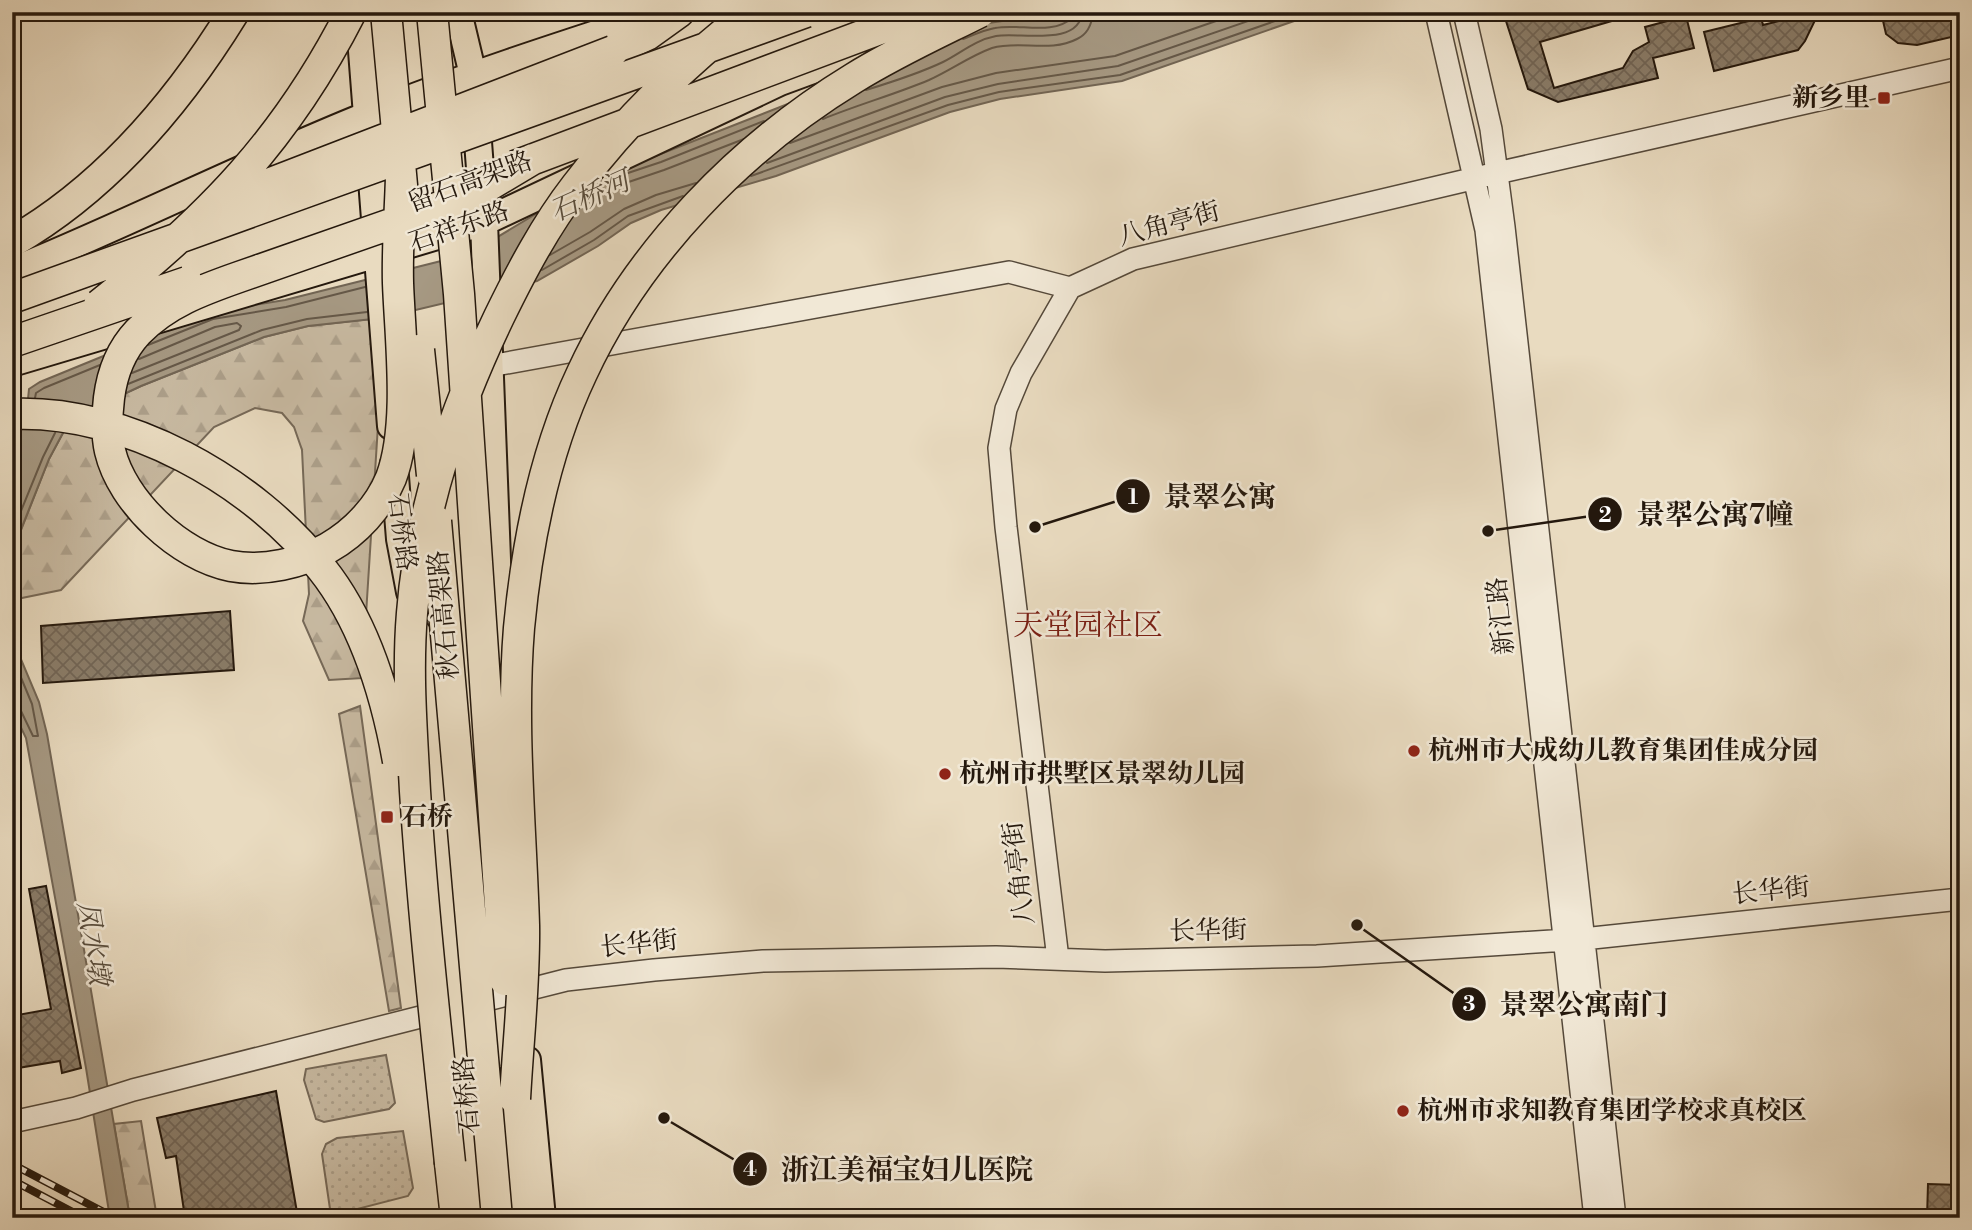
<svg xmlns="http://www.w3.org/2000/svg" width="1972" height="1230" viewBox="0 0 1972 1230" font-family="'Libre Bodoni','Noto Serif SC',serif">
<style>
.grass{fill:url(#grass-dots);stroke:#766958;stroke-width:2}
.forest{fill:url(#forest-firs);stroke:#766958;stroke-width:2}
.water{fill:#a69983;stroke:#726554;stroke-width:2}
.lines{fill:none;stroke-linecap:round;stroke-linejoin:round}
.shore{stroke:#655848;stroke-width:2}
.building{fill:url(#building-cross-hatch);stroke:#24180d;stroke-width:2}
.minor-casing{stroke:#55493a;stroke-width:24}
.major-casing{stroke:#24180d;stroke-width:30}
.highway-casing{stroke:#24180d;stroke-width:33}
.minor{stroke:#f1e8d6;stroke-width:21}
.major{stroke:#e9dbc0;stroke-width:26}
.highway{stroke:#e9dbc0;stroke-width:30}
.rail-casing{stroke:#24180d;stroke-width:8}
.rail{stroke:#f1e8d6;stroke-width:5;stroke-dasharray:16;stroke-linecap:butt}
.highway-bridge-casing{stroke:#24180d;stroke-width:33;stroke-linecap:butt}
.highway-bridge{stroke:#e9dbc0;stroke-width:30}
.poi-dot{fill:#8f2418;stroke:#f1e8d6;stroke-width:2.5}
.labels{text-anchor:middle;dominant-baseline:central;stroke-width:5;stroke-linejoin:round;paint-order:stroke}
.poi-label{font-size:26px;font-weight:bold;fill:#24180d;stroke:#f1e8d6;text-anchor:start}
.street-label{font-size:26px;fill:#24180d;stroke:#f1e8d6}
.water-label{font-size:28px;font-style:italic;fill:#584c3c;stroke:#f1e8d6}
.quarter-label{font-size:30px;fill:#7a1f14;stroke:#f1e8d6}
.leader{fill:none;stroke:#24180d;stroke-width:2.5}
.callout-dot{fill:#24180d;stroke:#f1e8d6;stroke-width:2.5}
.mark-label{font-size:21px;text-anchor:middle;font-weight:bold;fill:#fff}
.callout-label{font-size:28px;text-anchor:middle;font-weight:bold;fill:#24180d;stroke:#f1e8d6;stroke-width:5;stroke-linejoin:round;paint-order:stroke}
</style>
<defs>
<pattern id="grass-dots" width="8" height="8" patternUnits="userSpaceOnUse" patternTransform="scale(1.75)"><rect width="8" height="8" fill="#c8baa2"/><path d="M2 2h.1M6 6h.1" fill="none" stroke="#ac9f8a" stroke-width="1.8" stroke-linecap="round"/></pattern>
<pattern id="forest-firs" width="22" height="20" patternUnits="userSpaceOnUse" patternTransform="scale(1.75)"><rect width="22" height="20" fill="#c8baa2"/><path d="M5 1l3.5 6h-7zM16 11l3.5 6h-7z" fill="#ac9f8a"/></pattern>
<pattern id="building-cross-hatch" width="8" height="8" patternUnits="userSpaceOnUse" patternTransform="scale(1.75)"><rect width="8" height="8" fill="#8a7d6a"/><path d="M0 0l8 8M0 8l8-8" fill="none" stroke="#716556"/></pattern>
</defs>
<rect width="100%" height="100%" fill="#e9dbc0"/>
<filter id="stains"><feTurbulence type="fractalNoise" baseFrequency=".00286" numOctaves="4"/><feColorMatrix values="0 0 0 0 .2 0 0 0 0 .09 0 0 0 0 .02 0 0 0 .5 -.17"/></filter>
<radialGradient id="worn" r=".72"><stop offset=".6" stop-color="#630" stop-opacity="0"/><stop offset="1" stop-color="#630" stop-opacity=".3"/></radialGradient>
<!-- grass -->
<path class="grass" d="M386,1055L395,1103L389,1109L324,1122L316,1119L304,1080L306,1069Z
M403,1131L413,1188L408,1196L338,1214L330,1209L322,1154L326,1144L337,1138Z"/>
<!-- forest -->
<path class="forest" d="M371,319L378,425L362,678L329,680L303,621L309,594L302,450L294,427L282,413L255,408L214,427L61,590L12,600V553L49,459L64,431L96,407L141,386L264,337L308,326Z
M360,706L401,1008L389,1011L339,714Z
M141,1121L157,1218H130L114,1124Z"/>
<!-- water -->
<path class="water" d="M1081,12H1320L1122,81L1000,99L950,112L776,176L661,210L631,223L598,246L537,281L382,318L308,326L264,337L141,386L96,407L64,431L49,459L12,552V456L27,409L29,389L40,382L211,312L285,300L469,254L601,175L658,155L859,76L982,24L1009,20L1040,21Z
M12,638L39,702L47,734L130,1218H110L86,1068L26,738L12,709Z"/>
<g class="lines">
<!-- shore -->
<path class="shore" d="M963,39C973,35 984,30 995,28C1019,23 1052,36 1072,18L1073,12
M866,90C892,82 918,74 943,62C961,53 975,40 996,36C1019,32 1080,47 1082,12
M823,119C857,105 896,94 929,80C951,70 970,56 992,48C1019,40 1050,53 1077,39C1088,34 1092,24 1093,12
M790,143L942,87L996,73L1115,56L1242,12
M767,163L945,97L998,84L1118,66L1274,12
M751,176L948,105L999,92L1120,75L1301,12
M610,179L661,162L764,121
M584,203L608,189L664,170L744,139
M550,255L590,232L624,209L656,195L696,183
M542,270L594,240L628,216L683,196
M148,345L213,319L286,307L365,287
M132,373L239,330L241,326L237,323L215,327L139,359
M128,384L262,330L307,319L367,312
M35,398L36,393L44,388L100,365
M12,533L43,457L55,433
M12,656L32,704L38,736H33L21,711L12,708"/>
</g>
<!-- building -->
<path class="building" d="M1525,12H1629V16L1540,42L1554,88L1623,68L1633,51L1649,42L1645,27L1686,16L1694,48L1653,58L1658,78L1558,102L1528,89L1505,18Z
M1787,12H1819L1805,41L1798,50L1714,71L1704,32L1761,18L1763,25L1783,20Z
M1881,12H1960V35L1917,45L1898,43L1886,34Z
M230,611L234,670L43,683L41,626Z
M46,886L81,1068L62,1073L60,1061L12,1069V1016L51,1009L29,889Z
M276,1091L298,1218H185L176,1156L166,1158L157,1118Z
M1928,1184L1960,1185V1218H1927Z"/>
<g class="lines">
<defs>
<path id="minor" d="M1436,12L1486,230L1595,1218
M1464,12L1491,129L1504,227L1615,1218
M490,366L1009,272L1070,288
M1058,959L1006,527L999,448L1006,409L1021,373L1070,288L1133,259L1497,173L1960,68
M12,1122L76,1108L133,1090L566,980L654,970L763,961L996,957L1105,961L1317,956L1583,939L1960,899"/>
<path id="major" d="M359,12L391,426
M458,12L473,75L484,222L503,715
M12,271C132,222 248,163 368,115C465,76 565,44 664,12
M12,363L484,222L780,82L913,33
M394,464L400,539L410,592
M418,634L429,692L478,1218
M527,1060L542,1218"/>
<path id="highway" d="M613,51L647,35L679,12
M12,242C106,188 178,103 234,12
M515,1099L526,1218
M450,1163L456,1218"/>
</defs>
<!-- minor casing -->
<use href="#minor" class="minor-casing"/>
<!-- major casing -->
<use href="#major" class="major-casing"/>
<!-- highway casing -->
<use href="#highway" class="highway-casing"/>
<!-- minor -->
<use href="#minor" class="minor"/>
<!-- major -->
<use href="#major" class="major"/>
<!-- highway -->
<use href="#highway" class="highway"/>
<defs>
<path id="rail" d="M12,1164L115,1218
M12,1180L84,1218"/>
</defs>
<!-- rail casing -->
<use href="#rail" class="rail-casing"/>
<!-- rail -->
<use href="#rail" class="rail"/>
<defs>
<path id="highway-bridge" d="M386,12L403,196
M432,12L459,294L505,980
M515,166L925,12
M401,177C400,212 397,248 398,283C400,339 411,425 391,478C379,507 356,532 328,548C301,563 264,572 231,566C180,556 122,502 110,451C106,434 107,415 109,398C112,374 121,350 138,332C166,303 202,290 239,277L471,196L533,159
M245,193L613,51
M12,298L806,12
M99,305C209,219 287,138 351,12
M12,342L187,282
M419,350L432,475
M12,414C125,409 254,481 322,569C365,623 386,694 398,761
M436,521L497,1218
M515,1099C518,1042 525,982 524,925C521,826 511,727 519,628C527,542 545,451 582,373C638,252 741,147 854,78C894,53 938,33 980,12
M450,1163C437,1039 423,915 415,791C412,732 407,673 412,613C420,509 454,411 499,317C521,272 545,226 576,186C627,119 684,63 751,12"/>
</defs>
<!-- highway-bridge casing -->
<use href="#highway-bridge" class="highway-bridge-casing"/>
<!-- highway-bridge -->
<use href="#highway-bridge" class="highway-bridge"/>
</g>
<!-- markers -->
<g class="poi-dot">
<rect x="1877" y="91" width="14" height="14" rx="3.5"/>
<circle cx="1414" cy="751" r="7"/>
<circle cx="945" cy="774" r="7"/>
<rect x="380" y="810" width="14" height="14" rx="3.5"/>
<circle cx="1403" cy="1111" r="7"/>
</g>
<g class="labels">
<!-- poi labels -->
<g class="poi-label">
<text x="1870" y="98" text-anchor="end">新乡里</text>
<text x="1428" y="751">杭州市大成幼儿教育集团佳成分园</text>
<text x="959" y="774">杭州市拱墅区景翠幼儿园</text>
<text x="401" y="817">石桥</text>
<text x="1417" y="1111">杭州市求知教育集团学校求真校区</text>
</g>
<!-- street labels -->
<g class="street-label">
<text transform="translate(470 182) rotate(-20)">留石高架路</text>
<text transform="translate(1169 224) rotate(-15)">八角亭街</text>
<text transform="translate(459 227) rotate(-19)">石祥东路</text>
<text transform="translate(402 532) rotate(83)">石桥路</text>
<text transform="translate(444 615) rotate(-95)">秋石高架路</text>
<text transform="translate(1501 616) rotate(-96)">新汇路</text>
<text transform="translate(1019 873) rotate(-97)">八角亭街</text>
<text transform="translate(1771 891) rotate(-6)">长华街</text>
<text transform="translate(1208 931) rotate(-1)">长华街</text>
<text transform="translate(639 944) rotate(-6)">长华街</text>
<text transform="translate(467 1095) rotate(-95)">石桥路</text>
</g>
<!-- water labels -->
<g class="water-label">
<text transform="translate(590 197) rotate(-24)">石桥河</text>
<text transform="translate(93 943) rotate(81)">凤水墩</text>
</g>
<!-- quarter labels -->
<g class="quarter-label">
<text x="1088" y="626">天堂园社区</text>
</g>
</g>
<!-- callouts -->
<path class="leader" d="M1035 527L1133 496M1488 531L1605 514M1357 925L1469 1004M664 1118L750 1169"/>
<g class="callout-dot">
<circle cx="1035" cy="527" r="7"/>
<circle cx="1488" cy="531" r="7"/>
<circle cx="1357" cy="925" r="7"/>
<circle cx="664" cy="1118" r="7"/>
<circle cx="1133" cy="496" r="18"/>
<circle cx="1605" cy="514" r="18"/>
<circle cx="1469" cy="1004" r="18"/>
<circle cx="750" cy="1169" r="18"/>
</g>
<g class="mark-label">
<text x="1133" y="504">1</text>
<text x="1605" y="522">2</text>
<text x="1469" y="1011">3</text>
<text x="750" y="1176">4</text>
</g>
<g class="callout-label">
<text x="1220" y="506">景翠公寓</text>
<text x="1715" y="524">景翆公寓7幢</text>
<text x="1584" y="1014">景翠公寓南门</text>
<text x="907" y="1179">浙江美福宝妇儿医院</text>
</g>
<!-- margin -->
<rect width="1972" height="1230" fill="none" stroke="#e9dbc0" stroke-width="42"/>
<rect x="14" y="14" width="1944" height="1202" fill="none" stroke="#24180d" stroke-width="3.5"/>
<rect x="21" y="21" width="1930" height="1188" fill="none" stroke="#24180d" stroke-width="2"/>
<rect width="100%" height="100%" filter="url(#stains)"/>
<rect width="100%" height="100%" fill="url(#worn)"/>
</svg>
